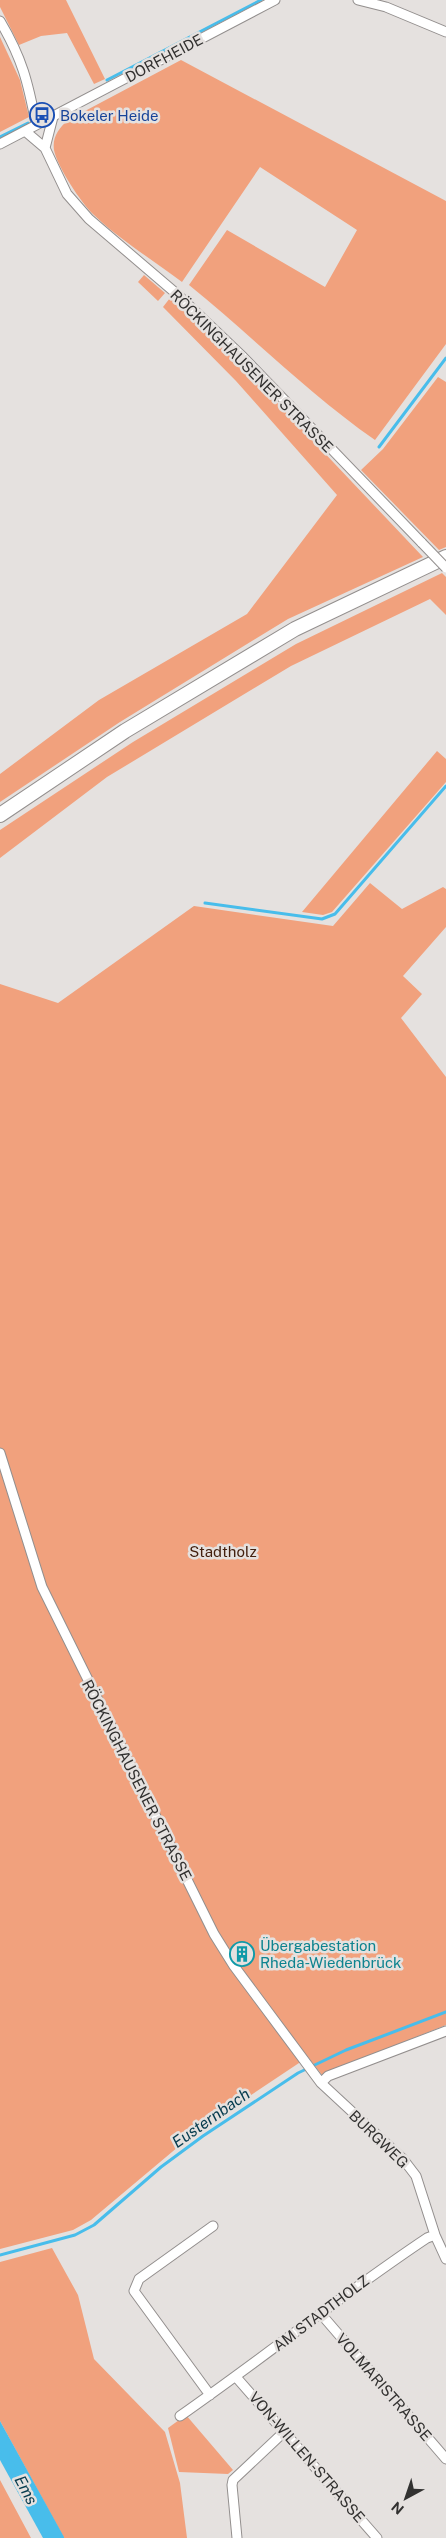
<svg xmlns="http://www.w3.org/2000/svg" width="446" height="2538" viewBox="0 0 446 2538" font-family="'Public Sans',sans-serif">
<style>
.green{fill:#f1a17d}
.water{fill:#48bdeb}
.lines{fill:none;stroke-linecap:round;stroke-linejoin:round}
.stream{stroke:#48bdeb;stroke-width:3}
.street-casing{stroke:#938f8e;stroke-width:11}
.primary-casing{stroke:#938f8e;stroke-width:16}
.street{stroke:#fff;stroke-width:9}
.primary{stroke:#fff;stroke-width:14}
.street-bridge-casing{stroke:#938f8e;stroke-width:11;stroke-linecap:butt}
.street-bridge{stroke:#fff;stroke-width:9}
.labels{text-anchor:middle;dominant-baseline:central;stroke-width:5;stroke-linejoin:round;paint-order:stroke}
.street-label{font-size:15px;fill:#323130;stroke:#e5e1df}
.transit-label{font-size:15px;fill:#164399;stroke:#e5e1df;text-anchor:start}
.park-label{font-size:15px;fill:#43200f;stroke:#e5e1df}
.culture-label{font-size:15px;fill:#0d838f;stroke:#e5e1df;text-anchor:start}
.water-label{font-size:16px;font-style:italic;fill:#063b4e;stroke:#e5e1df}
</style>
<rect width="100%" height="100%" fill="#e5e1df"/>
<!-- green -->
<path class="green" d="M0,0H66L105,79L94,84L67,33L41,36L19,45L0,7Z
M0,37L20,80L29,117L0,132Z
M181,60L446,201V344L375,440C309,394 252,336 189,285L227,230L325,287L357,230L260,167L182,282C153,260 120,240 94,215C81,203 57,166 54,150C52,137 59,128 68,120Z
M144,275L165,293L158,301L138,282Z
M170,298L246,370L423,557L288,619L120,722L0,802V774L99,700L247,614L337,495L236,381L163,307Z
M438,377L446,382V547L439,550L361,470L383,449Z
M442,573L446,577V615L430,599L291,666L107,777L0,858V830L133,742L296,644Z
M437,751L446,759V782L332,912L323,915L302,912Z
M370,883L402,909L443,887L446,889V927L403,976L422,994L401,1018L446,1077V2025L322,2075L308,2057L197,2131L91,2220L73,2230L0,2249V984L58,1003L194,906L333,926Z
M52,2248L78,2295L94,2359L165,2432L180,2483L187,2538H64L0,2421V2262Z
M186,2415L233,2470L228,2474L179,2472L168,2428Z
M0,2480L31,2538H0Z"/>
<!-- water -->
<path class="water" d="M0,2421L64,2537V2538H43L0,2460Z"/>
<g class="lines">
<!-- stream -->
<path class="stream" d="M107,80L261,0
M0,137L28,123
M379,447L446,358
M205,903L322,919L335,914L446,786
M0,2255L75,2235L94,2225L161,2167L203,2136L298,2073L346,2050L446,2012"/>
<defs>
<path id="street" d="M358,0L386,7L446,32
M0,21C22,58 28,82 36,124
M25,131L45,148L67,194L89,219L178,295L243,357L422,543
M0,144L275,0
M45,148L53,117
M0,1453L42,1587L214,1934L234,1966L321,2083L403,2159L416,2176L435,2235L446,2259
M321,2083L328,2076L446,2031
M321,2314L446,2459
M236,2377L377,2538
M210,2395L134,2291L139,2279L213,2226
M180,2416C263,2358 343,2294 427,2238L435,2235
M237,2538L232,2485L233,2480L284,2432"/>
<path id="primary" d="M0,815L125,731L295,629L446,557"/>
</defs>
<!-- street casing -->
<use href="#street" class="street-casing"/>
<!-- primary casing -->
<use href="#primary" class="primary-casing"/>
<!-- street -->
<use href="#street" class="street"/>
<!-- primary -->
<use href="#primary" class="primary"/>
<defs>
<path id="street-bridge" d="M422,543L446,568"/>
</defs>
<!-- street-bridge casing -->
<use href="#street-bridge" class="street-bridge-casing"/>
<!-- street-bridge -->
<use href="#street-bridge" class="street-bridge"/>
</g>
<!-- icons -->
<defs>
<symbol id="bus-ring" viewBox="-11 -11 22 22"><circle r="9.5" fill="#e5e1df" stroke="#1a4fb4" stroke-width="1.5"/><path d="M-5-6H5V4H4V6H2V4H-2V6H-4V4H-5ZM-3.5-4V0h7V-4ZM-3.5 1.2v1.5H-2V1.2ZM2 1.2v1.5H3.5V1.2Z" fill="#1a4fb4"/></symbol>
<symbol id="building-ring" viewBox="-11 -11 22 22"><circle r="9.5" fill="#e5e1df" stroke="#0f9aa8" stroke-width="1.5"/><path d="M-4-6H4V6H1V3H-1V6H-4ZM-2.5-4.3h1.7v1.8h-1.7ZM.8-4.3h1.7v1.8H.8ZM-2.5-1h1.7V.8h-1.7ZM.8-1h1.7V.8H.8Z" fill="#0f9aa8"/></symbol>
</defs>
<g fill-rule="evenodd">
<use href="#bus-ring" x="28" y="101" width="28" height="28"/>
<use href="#building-ring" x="228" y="1940" width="28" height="28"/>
</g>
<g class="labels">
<!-- street labels -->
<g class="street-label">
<text transform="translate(164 58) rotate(-28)">DORFHEIDE</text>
<text transform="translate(252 371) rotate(45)">RÖCKINGHAUSENER STRASSE</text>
<text transform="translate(137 1780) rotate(63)">RÖCKINGHAUSENER STRASSE</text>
<text transform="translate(379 2139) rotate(44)">BURGWEG</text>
<text transform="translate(321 2313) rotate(-37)">AM STADTHOLZ</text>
<text transform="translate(384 2387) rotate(49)">VOLMARISTRASSE</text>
<text transform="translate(307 2457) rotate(49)">VON-WILLEN-STRASSE</text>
</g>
<!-- transit labels -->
<g class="transit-label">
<text x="60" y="115">Bokeler Heide</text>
</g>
<!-- park labels -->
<g class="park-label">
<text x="223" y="1551">Stadtholz</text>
</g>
<!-- culture labels -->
<g class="culture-label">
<text x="260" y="1945">Übergabestation<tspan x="260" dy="17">Rheda-Wiedenbrück</tspan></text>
</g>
<!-- water labels -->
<g class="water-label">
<text transform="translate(211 2118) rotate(-35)">Eusternbach</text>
<text transform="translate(26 2490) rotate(62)">Ems</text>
</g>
</g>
<!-- north arrow -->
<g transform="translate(406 2498) rotate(220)" stroke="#e5e1df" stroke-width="4" paint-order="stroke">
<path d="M0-4L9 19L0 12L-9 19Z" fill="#323130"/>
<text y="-8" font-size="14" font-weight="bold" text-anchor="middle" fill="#323130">N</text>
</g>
</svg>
